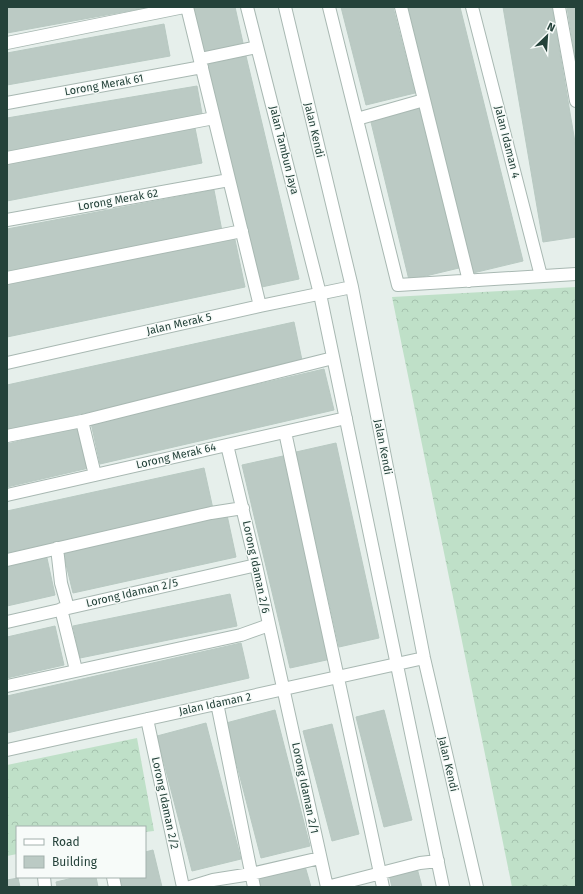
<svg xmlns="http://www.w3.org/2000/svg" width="583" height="894" viewBox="0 0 583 894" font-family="'Fira Sans',sans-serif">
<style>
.forest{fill:url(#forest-crowns)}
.building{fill:#bbcac4;stroke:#b8c9c2}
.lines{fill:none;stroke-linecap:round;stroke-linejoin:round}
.minor-casing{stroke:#a8b8b2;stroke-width:14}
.minor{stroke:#fff;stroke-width:12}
.labels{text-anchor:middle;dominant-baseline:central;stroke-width:3;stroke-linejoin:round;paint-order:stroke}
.street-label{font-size:11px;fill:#24423a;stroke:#f7fbf9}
</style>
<defs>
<pattern id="forest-crowns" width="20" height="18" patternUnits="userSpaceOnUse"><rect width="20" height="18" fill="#bfe0c8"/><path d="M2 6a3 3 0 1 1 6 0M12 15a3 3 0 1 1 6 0" fill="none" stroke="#a4c1ad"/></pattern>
</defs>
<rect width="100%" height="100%" fill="#e6efeb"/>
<!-- forest -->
<path class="forest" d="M576,287V887H512L392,297Z
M137,738L154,831L145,832V827H17V854L7,856V765Z"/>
<!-- building -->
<path class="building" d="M7,7H150L7,33Z
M189,7H235L243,43L201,54Z
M341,7H393L415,93L366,105Z
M408,7H460L523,261L473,273Z
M503,7H552L576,148V237L543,242Z
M567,7H576V62Z
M164,24L170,56L7,85V53Z
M246,56L299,279L257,288L204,65Z
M197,86L203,119L7,153V118Z
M419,107L459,268L409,280L370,118Z
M195,128L202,163L7,201V164Z
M214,190L222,231L7,271V229Z
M234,235L245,287L7,337V283Z
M294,322L303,365L7,430V385Z
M324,369L334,410L100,464L91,423Z
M79,427L89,468L7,487V444Z
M336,443L379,638L339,647L296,452Z
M283,456L331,659L290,668L242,465Z
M204,468L213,509L7,553V511Z
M227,515L236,557L73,593L63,552Z
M47,558L55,595L7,606V567Z
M230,594L237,626L80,658L73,626Z
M55,626L64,665L7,678V637Z
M241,643L249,678L7,733V696Z
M275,710L310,846L261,858L226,723Z
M384,710L412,820L384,827L356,717Z
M206,723L241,859L192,871L157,736Z
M332,724L359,834L332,841L303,731Z
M153,850L162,887H120L118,877H145V852Z
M305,866L311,887H259L257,879Z
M417,868L422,887H392L389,875Z
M77,877H96L98,887H57L56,882Z
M18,878L20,887H7V880Z"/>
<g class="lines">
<defs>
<path id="minor" d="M187,7L260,306
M247,7L320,294L443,887
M285,7L352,287L424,658L477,887
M329,7L398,285L576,274
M401,7L469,281
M472,7L541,276
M559,7L576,101
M7,43L184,7
M200,59L257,47
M7,103L202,67
M357,119L424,100
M7,158L214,118
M7,220L229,180
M7,278L242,231
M7,363L260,306L352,287
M82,421L95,475
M285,432L383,887
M7,436L82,421L333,358
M227,445L256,565L327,887
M7,495L346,418
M57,548L61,583L68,608
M7,560L211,513L243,508
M61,609L76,670
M7,622L256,565
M7,686L241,635L269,625
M217,703L254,887
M147,719L183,887
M7,750L424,658
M44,877L45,887
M113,877L115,887
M190,887L213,880L251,874L320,858
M327,887L420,863L438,861"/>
</defs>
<!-- minor casing -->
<use href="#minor" class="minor-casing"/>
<!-- minor -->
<use href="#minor" class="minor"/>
</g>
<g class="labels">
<!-- street labels -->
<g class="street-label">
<text transform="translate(104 85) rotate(-10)">Lorong Merak 61</text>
<text transform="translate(314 130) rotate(77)">Jalan Kendi</text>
<text transform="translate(507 142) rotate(76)">Jalan Idaman 4</text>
<text transform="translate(284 150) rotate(76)">Jalan Tambun Jaya</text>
<text transform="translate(118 200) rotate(-10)">Lorong Merak 62</text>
<text transform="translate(179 324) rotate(-13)">Jalan Merak 5</text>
<text transform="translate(383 447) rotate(79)">Jalan Kendi</text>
<text transform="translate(176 456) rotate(-13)">Lorong Merak 64</text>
<text transform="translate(256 567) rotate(78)">Lorong Idaman 2/6</text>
<text transform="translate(132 593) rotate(-13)">Lorong Idaman 2/5</text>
<text transform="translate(215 704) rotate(-12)">Jalan Idaman 2</text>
<text transform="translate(448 764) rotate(77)">Jalan Kendi</text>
<text transform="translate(305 788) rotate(78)">Lorong Idaman 2/1</text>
<text transform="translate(165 803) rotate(78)">Lorong Idaman 2/2</text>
</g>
</g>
<!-- border -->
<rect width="583" height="894" fill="none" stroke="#24423a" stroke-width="16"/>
<!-- legend -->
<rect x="16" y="826" width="130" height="52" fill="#f7fbf9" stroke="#a3b1ad"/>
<rect x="24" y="839" width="20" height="6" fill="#ffffff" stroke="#a3b1ad"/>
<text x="52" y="846" font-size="12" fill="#24423a">Road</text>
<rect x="24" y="856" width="20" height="12" fill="#bbcac4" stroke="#a3b1ad"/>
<text x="52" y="866" font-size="12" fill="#24423a">Building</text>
<!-- north arrow -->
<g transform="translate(547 36) rotate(25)" stroke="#f7fbf9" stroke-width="3" paint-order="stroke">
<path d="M0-3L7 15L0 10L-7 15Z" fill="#24423a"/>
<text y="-6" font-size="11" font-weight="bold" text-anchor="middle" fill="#24423a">N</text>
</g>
</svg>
